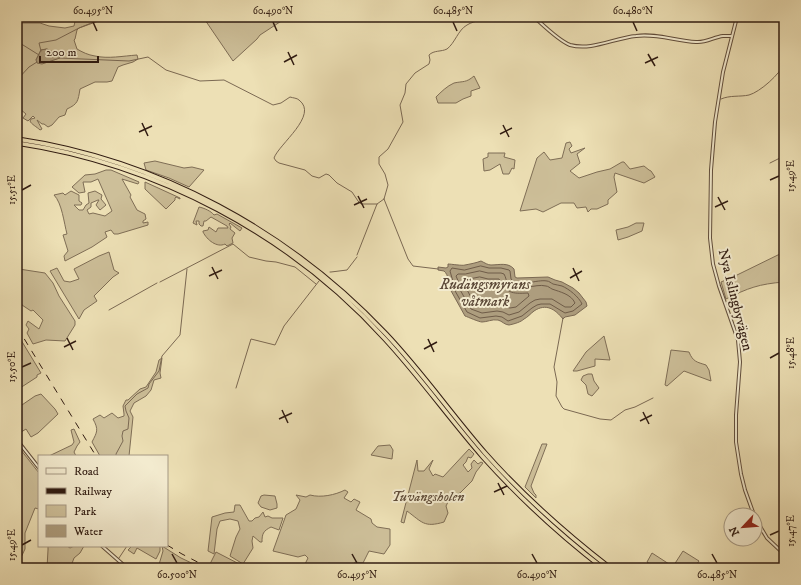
<svg xmlns="http://www.w3.org/2000/svg" width="801" height="585" viewBox="0 0 801 585" font-family="'IM FELL DW Pica',serif">
<style>
.green{fill:#cdbf99;stroke:#7f6e56;fill-rule:evenodd}
.water{fill:#ad9d7e;stroke:#7b6953}
.lines{fill:none;stroke-linecap:round;stroke-linejoin:round}
.shore{stroke:#6f5c48;stroke-width:1}
.stream{stroke:#7b6953;stroke-width:1}
.minor-casing{stroke:#604d3b;stroke-width:4}
.highway-casing{stroke:#311c12;stroke-width:5.5}
.minor{stroke:#f3ebcf;stroke-width:2}
.highway{stroke:#ede0b5;stroke-width:3.5}
.rail{stroke:#311c12;stroke-width:1;stroke-dasharray:7 7;stroke-linecap:butt}
.ticks{fill:none;stroke:#311c12;stroke-width:1.5}
.labels{text-anchor:middle;dominant-baseline:central;stroke-width:4;stroke-linejoin:round;paint-order:stroke}
.street-label{font-size:14px;fill:#311c12;stroke:#f3ebcf}
.park-label{font-size:14px;font-style:italic;fill:#604d3a;stroke:#f3ebcf}
.water-label{font-size:15px;font-style:italic;fill:#5c4938;stroke:#f3ebcf}
.neatline{fill:none;stroke:#311c12;stroke-width:1.5}
.ticks-label{font-size:10px;text-anchor:middle;fill:#311c12}
</style>
<rect width="100%" height="100%" fill="#ede0b5"/>
<filter id="stains"><feTurbulence type="fractalNoise" baseFrequency=".005" numOctaves="4"/><feColorMatrix values="0 0 0 0 .2 0 0 0 0 .09 0 0 0 0 .02 0 0 0 .5 -.17"/></filter>
<radialGradient id="worn" r=".72"><stop offset=".6" stop-color="#630" stop-opacity="0"/><stop offset="1" stop-color="#630" stop-opacity=".3"/></radialGradient>
<!-- green -->
<path class="green" d="M76,17H100L101,19L79,28L77,30L75,39L74,40L77,49C82,52 88,55 95,56C108,59 123,56 137,55L138,59L133,62L123,65L118,67L112,81L107,82H95L80,89C78,101 78,104 67,109L65,115L59,117L52,125L48,127L44,124H42L37,120L42,129L40,130C37,127 31,124 30,121L31,119L35,118L33,116L28,121L23,118L26,114L20,109L17,99V23H40L49,26L65,28L74,26ZM47,49L59,58L52,60H36L41,50Z
M203,17H284L286,18L260,35L257,39L233,61Z
M474,76L480,88L471,91V96L463,99L456,103H438L436,97C441,92 447,86 454,83C463,81 466,83 474,76Z
M570,142L572,146L569,149L571,153L585,148L577,154L580,163L570,171L579,178L597,172L610,169L622,162H624L630,169L644,166L649,170L651,171L655,177L644,183L615,173L614,177L617,192L608,200V204L597,209H591L588,212L586,207L577,208L574,203H561L543,212L536,209L520,211L537,158L544,152L550,160L562,158L566,143Z
M488,153H505L504,157L515,160L514,169L512,168L509,174H503L500,164L490,170L484,171L483,159L488,157Z
M155,161L184,168L192,167L204,170L189,187L169,178L146,170L144,163Z
M106,170H111L139,182L138,184L122,179L131,195L130,197L137,210L145,214L146,219L143,221V223L148,222V225L118,234H114L111,230L105,232L107,237L92,247L65,261L64,256L68,251L63,235L67,234C64,223 62,203 54,195L63,193L65,195L71,191L79,195V201L82,203L81,205H74L79,210H83L86,205L89,203L88,193L95,191L102,195L101,199L106,205L100,210L96,205L99,200H98L91,203V207L87,210L89,214L93,213L105,216L112,211L98,179L91,182H83L85,192L79,193L72,187L85,175L95,174Z
M145,182L180,198V199L176,197L175,198V200L166,209L145,189Z
M199,207C204,208 211,211 214,215L217,214L242,228L240,231L230,223L229,224L231,227L230,229L235,233L232,238L233,243L227,246L225,244C217,248 207,240 203,232V231L208,230L209,227L216,232L218,228H228L227,226L211,217L206,221H204L203,226H201L199,224V221H196L197,225L193,223Z
M636,223H644L642,231L628,237L618,240L616,230L628,227Z
M109,252L114,270L119,273L113,277L94,296L97,301L84,310L79,319L50,271L57,268L64,281L70,282L79,279L74,269L99,256Z
M784,252V282C759,284 748,288 726,299L721,282L735,276Z
M17,269H19L45,273L53,283L59,296L75,321V325L65,341L46,340L33,344L27,333L29,329L26,325L28,321L39,329L43,320L33,310L31,311L22,305L20,300L19,296L17,291Z
M604,336L610,360L595,359V366L577,371H573L586,352Z
M21,340L41,373L37,375V377L17,390V344Z
M671,350L689,352C693,362 697,362 706,365L709,370L711,381L684,371L667,386L665,385Z
M162,358L160,373L161,378L154,380L151,390L146,396L134,403L130,411L133,417L129,456H100L92,442C97,432 99,430 93,419L100,415L104,418L112,413L118,418L124,416V414L123,406L126,400H128L140,389L146,387L156,372L159,360Z
M588,374H592L594,381L599,388L592,396L588,394L586,385L581,380L583,376Z
M41,394L55,409L58,414L38,433L31,437L26,429L18,434L17,405L19,407L35,396Z
M74,429L80,442L77,446L74,452L76,456H49L72,445L74,442L71,430Z
M542,444H547L531,486L534,493L536,495V498L525,487Z
M17,445L39,473V509L35,508L25,533V549L17,566L21,568H17Z
M390,445L393,450L392,459L371,455L378,446Z
M469,449L474,454L471,458L468,457L466,462L463,465L468,472L472,468L471,464L474,460L478,464L481,462L483,463L476,472L472,481L460,493L451,496L446,506L448,513L444,522C424,528 422,522 407,511L404,523L401,522L417,460L418,471H424L433,460L429,469L433,476L435,474L443,477Z
M345,490L348,492L344,498L351,502L354,499L360,502L356,510L371,519L372,523L377,527L390,529V545L384,554L369,551L363,563L355,562L353,568H336L329,563L322,568H303L308,558L305,555L298,557L273,551L286,515L296,509L300,500L296,495L306,497L310,495C321,498 335,495 345,490Z
M264,495L275,496L277,504V508L270,510L261,507L258,503L261,496Z
M235,505H240L249,521H252L255,518L259,517L263,512L265,517L268,516L272,518H283L279,530L271,527C263,531 262,534 262,542H260L253,536L252,541L253,548L243,564L230,556L236,537L240,529L238,521L230,519L220,521L217,529L214,554L208,551L212,517L225,513L234,512Z
M48,546H67L70,548L74,546H84L80,553L74,558L71,566L72,568H47L48,550Z
M132,546H160V551L156,559L137,548L134,554L128,550Z
M162,546L181,558L202,568H158L163,551Z
M683,551L699,561L694,568H672Z
M216,552L247,568H218L210,564Z
M652,553L669,564L667,568H655L647,562Z"/>
<!-- water -->
<path class="water" d="M47,49L57,54L60,58L42,64L37,63L36,60L41,50Z
M481,261C485,263 488,265 491,265C499,265 508,262 514,269L515,277L517,278L548,277L555,280L562,282L573,288L579,293L586,302L587,306L575,315L565,317L563,319C555,309 546,303 534,311C530,314 528,317 524,319C521,322 514,324 509,325C505,325 502,321 498,320C492,319 487,322 482,322C479,322 468,317 465,316L450,289C450,284 448,274 444,271L438,270V267L446,268L448,267V264C451,264 463,266 465,265C470,264 476,263 481,261Z"/>
<g class="lines">
<!-- shore -->
<path class="shore" d="M481,266L489,268H501L509,270L510,271L511,279C519,288 537,279 547,281C549,281 551,283 553,284C556,285 559,285 562,286C569,289 579,297 582,304L573,311L565,313L550,304H541L537,305L532,308L522,316L508,321L502,317L496,316L480,318L467,312L454,289V285L450,271L452,268L464,270Z
M480,271L488,273H501L504,274C506,277 506,282 509,285C519,293 535,283 546,286C548,286 550,288 552,289C560,292 571,294 575,303L571,307H565L552,299H540L535,300L530,303L519,312L509,315L503,312L497,311L482,313L471,309L459,288V283L456,276L458,274H465Z
M480,277L488,279H499C507,293 511,294 528,293L529,296L516,307L510,308L497,305L483,307L474,303L465,286V282L466,280Z"/>
<!-- stream -->
<path class="stream" d="M17,42L23,45L39,55
M41,51L39,43L56,40L79,28L104,19L107,17
M59,58L129,61L148,57L166,70L200,81L224,80L273,105L281,103L290,97C293,98 297,98 299,100C319,115 279,144 274,158L276,161L279,163L305,170L312,176L319,178L326,174L329,175L337,183L352,192L358,201L361,204H377
M17,80L29,67L37,62
M721,99C730,95 740,97 749,95C760,92 780,74 784,64
M770,163L784,156
M384,199L408,259L413,266L438,269
M384,199L388,185L385,174L379,164V157L388,149L403,122L400,105L405,93L406,84L415,73L429,64L430,60L429,55C434,50 441,52 447,49C455,43 458,30 467,25C475,20 486,20 494,17
M357,255L377,204L384,199
M330,272H331L347,270L357,257
M160,282L233,244L249,257L266,261L276,262L295,267L316,284
M109,310L157,283
M563,318L554,367L557,382L556,396L562,407L564,409L600,419L611,420L625,410L635,407L653,398
M236,388L251,339L275,345L284,326L319,281
M116,456V454L123,441L122,436L123,431L128,429L129,418L126,411L125,406L137,394L148,388L149,384L159,371L162,356L180,335L187,269
M119,558L127,546
M114,568L116,565"/>
<defs>
<path id="minor" d="M534,17C543,25 559,41 570,45C592,51 614,38 636,36C656,33 676,41 696,42C706,43 714,37 723,36C726,36 729,36 732,36
M737,17L723,72L715,122L711,170L710,238L713,264L719,286L738,340L740,362L736,415V442L741,474L745,490L754,515
M17,440L39,468
M755,517L758,523L767,538L784,554
M102,546L127,568"/>
<path id="highway" d="M17,139C158,160 289,231 386,334C422,372 451,414 485,453C523,496 565,533 610,568
M17,143C157,164 290,234 385,339C420,377 449,418 483,457C519,497 560,535 603,568"/>
</defs>
<!-- minor casing -->
<use href="#minor" class="minor-casing"/>
<!-- highway casing -->
<use href="#highway" class="highway-casing"/>
<!-- minor -->
<use href="#minor" class="minor"/>
<!-- highway -->
<use href="#highway" class="highway"/>
<!-- rail -->
<path class="rail" d="M17,327L96,456
M167,545L182,554L209,568"/>
</g>
<!-- ticks -->
<path class="ticks" d="M93,22L97,31M273,22L277,31M453,22L457,31M633,22L637,31M288,52L294,65M648,54L655,66M284,62L297,55M645,63L658,57M142,123L148,136M503,125L509,137M139,132L152,126M500,134L512,128M770,180L779,176M22,190L31,185M358,196L364,208M718,197L725,210M354,205L367,199M715,207L728,201M212,267L218,279M573,268L579,281M209,276L222,270M570,278L582,271M67,338L73,350M428,339L434,352M64,347L76,341M424,349L437,342M770,358L779,353M22,367L31,363M282,410L288,423M643,412L649,424M279,419L292,413M640,421L652,415M498,483L504,495M494,492L507,486M770,535L779,531M22,545L31,540M172,554L177,563M352,554L357,563M532,554L537,563M712,554L717,563"/>
<g class="labels">
<!-- street labels -->
<g class="street-label">
<text transform="translate(735 300) rotate(76)">Nya Islingbyvägen</text>
</g>
<!-- park labels -->
<g class="park-label">
<text x="428" y="497">Tuvängsholen</text>
</g>
<!-- water labels -->
<g class="water-label">
<text x="485" y="284">Rudängsmyrans<tspan x="485" dy="17">våtmark</tspan></text>
</g>
</g>
<!-- margin -->
<rect width="801" height="585" fill="none" stroke="#ede0b5" stroke-width="44"/>
<!-- legend -->
<rect x="38" y="455" width="130" height="92" fill="#f3ebcf" stroke="#a59883"/>
<rect x="46" y="468" width="20" height="6" fill="#f3ebcf" stroke="#a59883"/>
<text x="74" y="475" font-size="12" fill="#311c12">Road</text>
<rect x="46" y="488" width="20" height="6" fill="#311c12" stroke="#a59883"/>
<text x="74" y="495" font-size="12" fill="#311c12">Railway</text>
<rect x="46" y="505" width="20" height="12" fill="#cdbf99" stroke="#a59883"/>
<text x="74" y="515" font-size="12" fill="#311c12">Park</text>
<rect x="46" y="525" width="20" height="12" fill="#ad9d7e" stroke="#a59883"/>
<text x="74" y="535" font-size="12" fill="#311c12">Water</text>
<!-- north arrow -->
<g transform="translate(743 527) rotate(244)"><circle r="19" fill="#f3ebcf" stroke="#a59883"/>
<path d="M0-3L7 15L0 10L-7 15Z" fill="#8f2418"/>
<text y="-6" font-size="11" font-weight="bold" text-anchor="middle" fill="#311c12">N</text>
</g>
<!-- scale -->
<path d="M40 56v6h58v-6" fill="none" stroke="#311c12" stroke-width="2"/>
<text x="46" y="56" font-size="12" fill="#311c12" stroke="#f3ebcf" stroke-width="3" paint-order="stroke">200 m</text>
<rect x="22" y="22" width="757" height="541" class="neatline"/>
<g class="ticks-label">
<text x="93" y="14">60.495°N</text>
<text x="273" y="14">60.490°N</text>
<text x="453" y="14">60.485°N</text>
<text x="633" y="14">60.480°N</text>
<text transform="translate(790 176) rotate(-90)" y="4">15.49°E</text>
<text transform="translate(11 190) rotate(-90)" y="4">15.51°E</text>
<text transform="translate(790 353) rotate(-90)" y="4">15.48°E</text>
<text transform="translate(11 367) rotate(-90)" y="4">15.50°E</text>
<text transform="translate(790 531) rotate(-90)" y="4">15.47°E</text>
<text transform="translate(11 545) rotate(-90)" y="4">15.49°E</text>
<text x="177" y="578">60.500°N</text>
<text x="357" y="578">60.495°N</text>
<text x="537" y="578">60.490°N</text>
<text x="717" y="578">60.485°N</text>
</g>
<rect width="100%" height="100%" filter="url(#stains)"/>
<rect width="100%" height="100%" fill="url(#worn)"/>
</svg>
